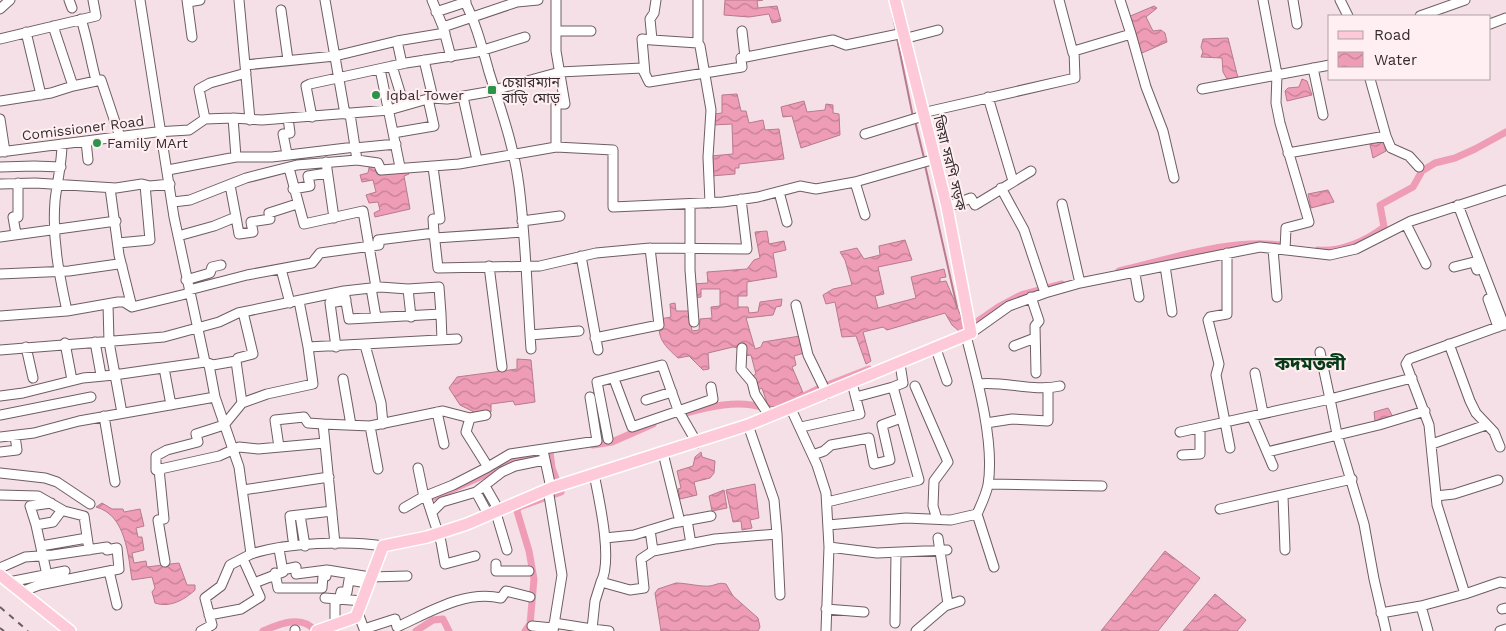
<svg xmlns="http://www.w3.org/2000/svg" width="1506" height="631" viewBox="0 0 1506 631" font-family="'Work Sans','Noto Sans Bengali',sans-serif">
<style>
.water{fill:url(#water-waves);stroke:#b77a8e}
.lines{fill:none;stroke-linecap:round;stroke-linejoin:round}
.stream{stroke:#b77a8e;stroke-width:2}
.canal{stroke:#ef9cb7;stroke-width:7}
.minor-casing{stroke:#6e5e62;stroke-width:11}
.major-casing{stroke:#fff;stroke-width:14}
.minor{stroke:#fff;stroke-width:9}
.major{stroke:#fecada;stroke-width:11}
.rail{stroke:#695e61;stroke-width:2;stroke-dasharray:6 6;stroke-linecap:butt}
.poi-dot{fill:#2c934a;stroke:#ffeff3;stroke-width:2}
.labels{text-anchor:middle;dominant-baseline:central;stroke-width:4;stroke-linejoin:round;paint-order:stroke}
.poi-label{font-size:14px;fill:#332b2d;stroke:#ffeff3;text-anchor:start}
.street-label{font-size:14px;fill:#332b2d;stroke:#ffeff3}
.district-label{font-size:19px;font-weight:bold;fill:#073a17;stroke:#ffeff3}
</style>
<defs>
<pattern id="water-waves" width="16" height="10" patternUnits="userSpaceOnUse" patternTransform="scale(1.25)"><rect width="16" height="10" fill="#ef9cb7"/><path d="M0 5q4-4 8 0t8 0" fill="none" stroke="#c27f95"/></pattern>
</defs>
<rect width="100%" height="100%" fill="#f4e0e6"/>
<!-- water -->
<path class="water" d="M725,0H763L757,1L758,8L777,6L781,21L772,23L769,14L749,17L724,15Z
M1154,6L1157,8L1146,17L1153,31L1161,30L1165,33L1167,42L1142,53L1138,51L1128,17Z
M1228,38L1238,78L1227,79L1223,72L1222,58L1201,57L1203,52L1201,47L1203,39Z
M1302,79L1307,81L1312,95L1287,101L1285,91L1288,88L1299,87Z
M737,94L741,111H746L749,123L763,120L765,130L779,129L784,159L739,164V168H735V174L711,176V156L733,154L732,124L713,125L715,114L722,113V95Z
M804,101L807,112L825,110L826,104L833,105V113L839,114L840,135L801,148L792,116L783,117L781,107Z
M1382,137L1386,151L1373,158L1369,140Z
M370,163L408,170L409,174L404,176L410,209L375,217L374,213L380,210L378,202L369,203L366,195L376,192L373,180L362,182L360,175L368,173Z
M1328,190L1334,202L1311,208L1308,194Z
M767,231L769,244L784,241L786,250L773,253L777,277L747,282V296H738V307H748L749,313L758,312L760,302L782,299L781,306L776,307L773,315L746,318L755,349L761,347L763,342L800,336L804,353L794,356L796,365L792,367L804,395L776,407L768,406L762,388L758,390L751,377L756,374L751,355L744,356L739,348L733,347L708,353L709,369L703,370L689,356L678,358C665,346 656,338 660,319L671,317L670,304L675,303L676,311H689L692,331L699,330L700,319L712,318L711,307L720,306V289H701V297L694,298L693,284L708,283L707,272L747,269L754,260L760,258L755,232Z
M905,240L912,260L878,267L884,294L875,296L878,308L916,298L911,277L944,269L946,277L940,278V282L946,281L966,328L959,331L952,325L945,313L887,330L883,327L863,332L871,361L866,364L856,336L842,337L835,302L826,304L823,295L833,289L852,285L845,260L840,252L857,248L864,259L880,255L879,246Z
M517,359L531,360L535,402L515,405L513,401L491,404V412L480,415L460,405L449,388L457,377L517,369Z
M1388,408L1393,417L1375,421L1374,412Z
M701,452L702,457L715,461L714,473L710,478L694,482L697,495L680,499L678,489L681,488L677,471L693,466L695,457Z
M755,484L759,518L750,520L752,528L742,530L741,521L733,522L726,490Z
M724,490L727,508L712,511L709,496Z
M102,503L112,509H123L124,512L140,509L144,526L136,528L138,537H142L144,550L132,553L134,563L146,561L147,567L179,563L187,585H195V590C184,600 170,608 155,603L152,592L155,588L152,577L132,580C128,555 126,515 96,507Z
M1165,551L1200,578L1158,631H1101Z
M676,583C686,583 701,587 710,586C716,585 719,582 726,584L733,596L758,618L760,627L758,631H661L655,593L658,589Z
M1215,594L1246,620L1237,631H1183Z"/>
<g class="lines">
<!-- stream -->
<path class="stream" d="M891,6L896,31
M897,38L913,117
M915,121L924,158
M925,165L957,307"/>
<!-- canal -->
<path class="canal" d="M1318,250C1341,252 1366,241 1384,227L1380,205L1413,187L1422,171L1435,163L1455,158L1475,149L1506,132
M1119,271C1167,260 1230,238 1280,245
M968,328L1000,306L1021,295L1062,284
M796,400L820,388L869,369
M682,414C708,407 738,399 765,408
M593,445L612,442L653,424
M435,497L489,473L509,460L538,454
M263,631C279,624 303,614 315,631
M416,631L433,620L443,619L449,631
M525,631L530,624L534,579L529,551L517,511L519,507L561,492L552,468L550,452"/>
<defs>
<path id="minor" d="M69,0L72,8
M140,0L174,217L205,362L209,365L215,397L239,467L251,554C285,543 348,540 383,546
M187,0L192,37
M239,0L245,65
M325,0L345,114
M432,0L443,27L451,57
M464,0C476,23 482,47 489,72C501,110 514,146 519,186C526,240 527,294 531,349
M556,0V51L565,104H556V147L613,150V207L723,202L758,197L800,186L816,189L855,182L935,159
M1059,0L1073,53
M1263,0L1277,74L1276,103L1280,123L1309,222L1286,228L1285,250
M1293,0L1297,24
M1340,0L1348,16
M188,2L200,0
M0,9L10,0
M281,10L288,60
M436,12L466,2
M1420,16L1465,0
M81,19C88,41 90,58 96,80
M1490,24L1506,18
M53,26L73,86
M443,27L517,2L538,0
M556,31H591
M742,31L745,57
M26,32L41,95
M1131,34L1146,87L1163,131L1174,178
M0,39L96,16L93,0
M652,40L698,43L700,46L711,110L708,157L710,203
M698,43V0
M424,60L433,98
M402,64L397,41L445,33
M392,66L404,105
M1313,68L1323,115
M380,69L400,167
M645,74L642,39L652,40L650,19L654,13L656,0
M1202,89L1330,65
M463,97L477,160
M988,97L1013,181
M0,101L51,93L73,86L101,80L120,137
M922,113L1075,78L1074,51L1131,34L1120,0
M312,117L306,86L310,84L406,63L477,52L525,37
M0,119L5,152
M205,119L199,89L210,83L246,73
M250,120L245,65L335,56L397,41
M393,133L434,126L428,99
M865,134L923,116
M1386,136L1391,148L1409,156L1419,167
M86,141L88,160
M62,144C62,163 57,182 55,201C52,239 59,274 67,311
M355,148L396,144
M0,152L156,132L189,130L205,119L233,118L262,120L389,110L431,98L447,99L487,92L560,72L642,68L649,82L742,67L741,58L833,40L846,45L899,34L904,33L907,38L938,30
M1288,153L1386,136L1370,79
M287,154L283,134L290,133L288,118
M236,157H272L355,147
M357,160L378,163L381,170L459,164L556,147
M326,162L334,218
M0,167L34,166L61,167
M433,167L440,219H433L434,233
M289,168L304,224L363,211L376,287
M168,170L236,157L233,118
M855,182L865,215
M0,184L35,183L116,188L142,184L150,186L170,184
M230,185L236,217
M110,188L119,255L132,307
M1001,188L1024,230L1045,293
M293,189L310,186L308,176L327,173
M779,192L787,222
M173,202L190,200L246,178L297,165L357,160L350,114
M1062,204L1080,283
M690,205V270L694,322
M1458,205L1504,325
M947,207L971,198L975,205L1031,171
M522,221L560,216
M1406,224L1426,264
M16,234L13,217H18V183
M178,236L214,226L236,217L239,234L253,232L251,222L270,219L269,213L297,204
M0,237L116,221
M435,238L523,232
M118,243L150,240L145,185
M1273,249L1277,297
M1227,253V314L1210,317L1208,320L1219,364L1216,375L1230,448
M581,256L598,350
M489,266L502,367
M1165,266L1172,312
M1454,267L1474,262L1477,270
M281,269L290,303
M0,274L69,271L118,264L122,266
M1135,274L1139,297
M186,280L210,273L212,267L221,265
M371,288L376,317
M408,289L439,287L441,314
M189,290L247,275L312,263L320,253L379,245L378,240L434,233L438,268L540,266L596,253L650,248L747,249L741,199
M344,291L380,287L408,289L411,317
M1031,297L1039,321L1035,326L1036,373
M1488,299L1498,327
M299,301L308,347
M108,304L109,342L122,413
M796,305L808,355L827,394
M0,316L67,311L118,302H124L132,307L190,293
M1506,324L1409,359L1406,364L1429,425L1437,505L1465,594L1500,582L1506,583
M971,333L1009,306L1045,293L1080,283L1260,247L1330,255L1356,249L1411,221L1506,190
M530,335L579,331
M595,338L659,325L650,248
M95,342L101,375
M65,343L72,380
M1449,344L1470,401L1476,413L1494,432L1500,447
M365,345L381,403L383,424
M1014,346L1035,338
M26,347L33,378
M336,347L330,303L346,300
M742,348L741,369L752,382L755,394L770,417
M936,349L947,381
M0,350L164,337L219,322L238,313L344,291L349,319L441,314L442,340
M236,361L238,358L253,354L243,312
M164,368L171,405
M1255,373L1263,413
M343,379L351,425
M614,379L632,427L713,399L711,387
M978,384C1005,381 1034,392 1060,386
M915,386L948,462L934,481L933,506L937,519
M0,396L23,393L83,378L114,375L205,362L213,365L236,361L242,403
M856,397L893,387
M646,400L672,392
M791,409L817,465L826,493L829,547L826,631
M437,412L444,444
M0,415L91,397
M104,416L115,482
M1252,417L1273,466
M986,423L1012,419L1048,421V389
M748,425L774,500L777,534
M370,426L378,469
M801,427L860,414L852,383
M1180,432L1330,399L1320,352
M0,437L34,433L79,421L215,397
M608,439L597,382L662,365L678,410L697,443
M325,443L323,424L370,426L443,411L470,418L486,415
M1432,444L1486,425
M279,447L275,420L304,417L308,423L323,424
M0,452L17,450L15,436
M1267,452L1379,425L1425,411
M663,453L680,522
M544,455L551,488
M813,455L824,451L831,445L869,438L874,464L890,460L882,425L901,418
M1182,455L1200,454V428
M488,467L510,454L597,441L590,397
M418,468L424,497
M159,469L164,519L158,520L165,562
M0,473L45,478L57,482L90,504
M594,474C599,499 613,560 601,582
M988,484L1102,486
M485,486L497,507
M548,489L562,575L553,631
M243,490L329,477
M0,495L38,496L64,511L84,516L89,550
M426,496L441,542L445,564L475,556
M1283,496L1285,550
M1436,496L1454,494L1498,480
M827,502L919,480L893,387L903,383L900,364
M404,508L423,497L453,485L488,467L466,432L470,418
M1220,509L1352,479
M432,512L442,502L476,492
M496,513L507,550
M977,514L994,567
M300,515L305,546
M489,516L476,492L502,472L515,466L544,460
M687,520L691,544
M36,525L30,506L51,503
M828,525L906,518L951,520L977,514C981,505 986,495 988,485C995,443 977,378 966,336
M605,538L634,535L673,523L711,516
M938,538L948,604
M293,540L290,516L332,511
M335,544L325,443L258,449L239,447L219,456L156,470V456L167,450L198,442L196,434L224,425L242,403L267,394L313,384L308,347L457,339
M41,546L87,538
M829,547L877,553L947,550
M653,551L715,539L777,534L780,595
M496,564V571H529
M0,568L25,557L53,555L107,547V550L117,548L119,569L39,585L21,592
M282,570L296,567V574L327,570L370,577L407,576
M109,571L117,605
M275,573L278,588H322L323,576H326L327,570
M47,575L36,525L53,522L62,510
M9,582L65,571
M254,583L283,572L279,549
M325,598L363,601
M335,599V625
M339,600L341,592H347L349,580L361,582
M1421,606L1465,594
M826,609L864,612
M1502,609L1506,608
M358,613L364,629L395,619L397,627C430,612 464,590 501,598L506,591L530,597
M1381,613L1421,606L1428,631
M209,615L241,609L260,597L243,559
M554,623L592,629L595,601L601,582L630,590L644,588L641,559L653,551L650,530
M895,623L896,553
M532,626L553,628
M201,631L212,625L205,598L221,586L230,565L251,554
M295,631V630
M592,631V629L609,631
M916,631L945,606L960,601
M1386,631L1374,579L1364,524L1337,434L1330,399L1412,378
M1500,631L1506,629"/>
<path id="major" d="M0,575L70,631
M317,631L356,617L383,546L427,537L467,524L551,488L748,425L971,333L947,207L895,0"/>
</defs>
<!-- minor casing -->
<use href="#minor" class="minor-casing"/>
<!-- major casing -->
<use href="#major" class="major-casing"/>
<!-- minor -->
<use href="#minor" class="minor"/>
<!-- major -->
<use href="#major" class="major"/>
<!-- rail -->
<path class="rail" d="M0,607L28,631
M0,628L4,631"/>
</g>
<!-- markers -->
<g class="poi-dot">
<rect x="487" y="85" width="10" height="10" rx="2.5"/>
<circle cx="376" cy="95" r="5"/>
<circle cx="97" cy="143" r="5"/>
</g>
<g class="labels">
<!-- poi labels -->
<g class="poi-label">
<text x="502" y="82">চেয়ারম্যান<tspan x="502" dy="16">বাড়ি মোড়</tspan></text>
<text x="386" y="95">Iqbal Tower</text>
<text x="107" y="143">Family MArt</text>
</g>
<!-- street labels -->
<g class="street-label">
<text transform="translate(83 128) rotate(-7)">Comissioner Road</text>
<text transform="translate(950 163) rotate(76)">জিয়া সরণি সড়ক</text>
</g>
<!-- district labels -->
<g class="district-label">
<text x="1310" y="363">কদমতলী</text>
</g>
</g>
<!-- legend -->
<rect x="1328" y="15" width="162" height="65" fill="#ffeff3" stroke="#ada1a4"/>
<rect x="1338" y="31" width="25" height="8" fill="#fecada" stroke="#ada1a4"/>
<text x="1374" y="40" font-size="15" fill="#332b2d">Road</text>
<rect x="1338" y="52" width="25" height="15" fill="url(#water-waves)" stroke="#ada1a4"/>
<text x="1374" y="65" font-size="15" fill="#332b2d">Water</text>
</svg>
